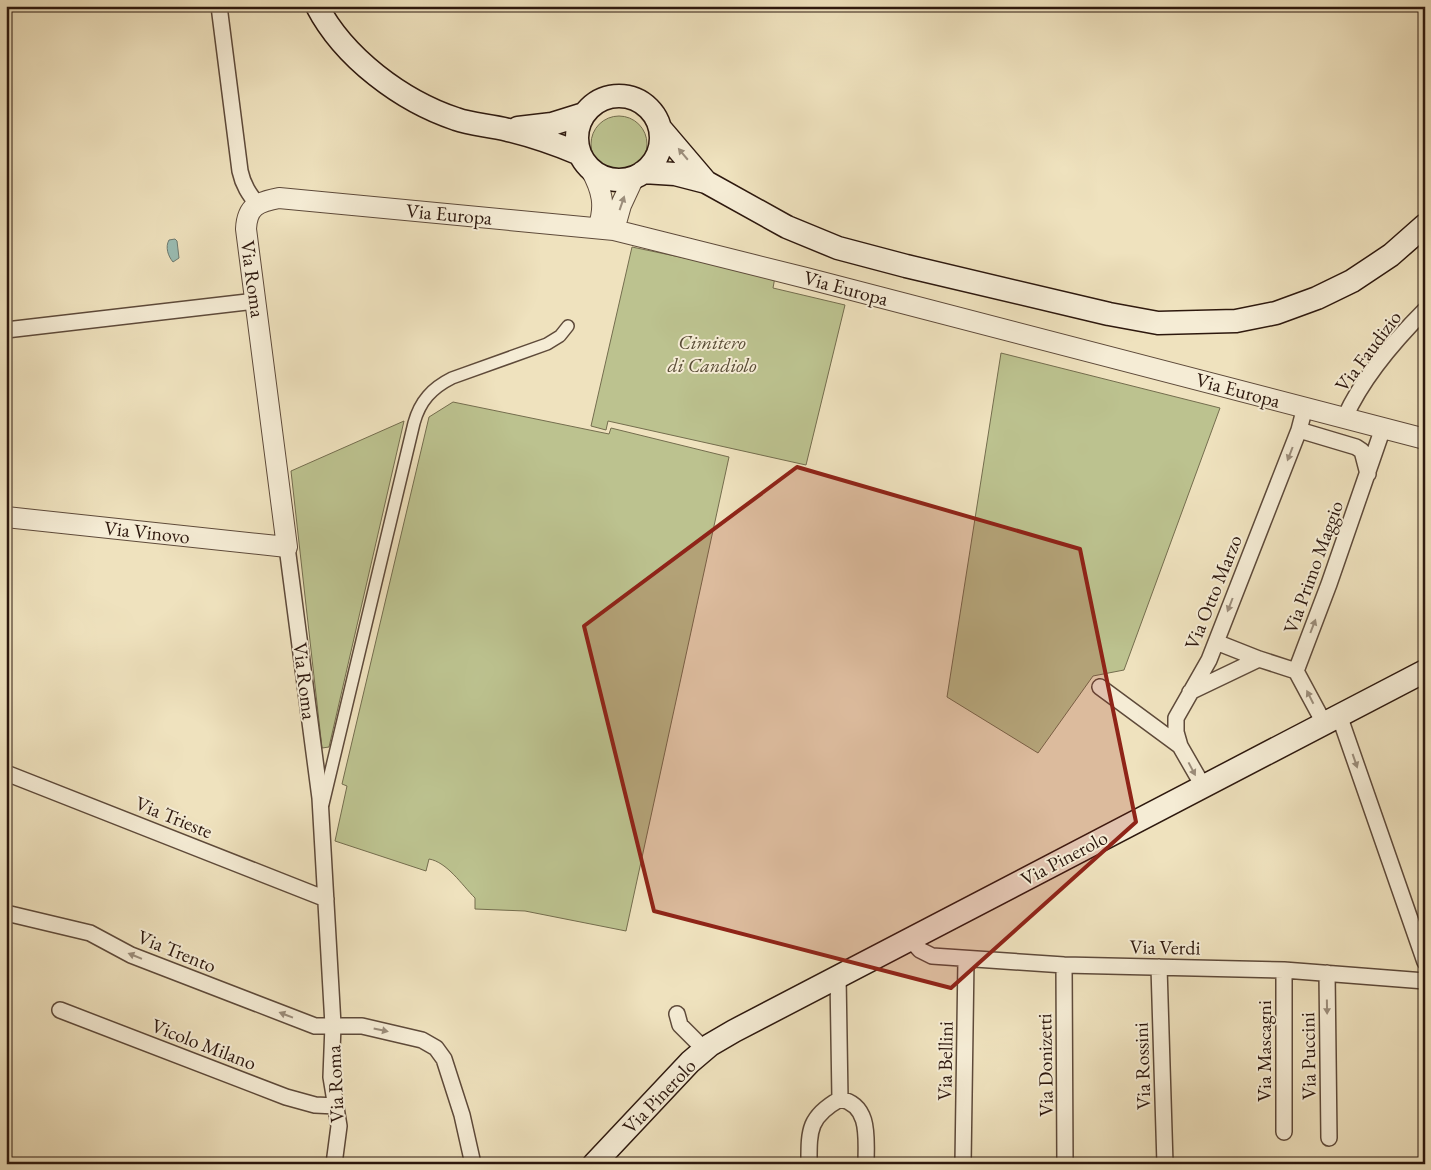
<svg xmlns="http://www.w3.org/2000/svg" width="1431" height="1170" viewBox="0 0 1431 1170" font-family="'EB Garamond',serif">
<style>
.green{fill:#bcc28f;stroke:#746d4e}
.water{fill:#9abdb3;stroke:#6e7b71}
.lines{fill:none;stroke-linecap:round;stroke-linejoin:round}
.pedestrian-casing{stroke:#5e4a3a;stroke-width:14}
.minor-casing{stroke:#5e4a3a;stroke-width:18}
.tertiary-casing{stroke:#5e4a3a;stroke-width:22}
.secondary-casing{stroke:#2d180e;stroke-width:25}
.pedestrian{stroke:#f5ecd5;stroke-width:11}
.minor{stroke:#f5ecd5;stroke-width:15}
.tertiary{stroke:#f5ecd5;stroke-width:20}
.secondary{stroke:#f5ecd5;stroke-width:22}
.rail{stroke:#2d180e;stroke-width:4;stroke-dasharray:9 9;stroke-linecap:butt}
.oneway{fill:#9b8d7b}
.marked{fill:#8f2418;fill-opacity:0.2;stroke:#8f2418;stroke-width:4;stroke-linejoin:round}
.labels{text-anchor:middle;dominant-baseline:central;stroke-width:4;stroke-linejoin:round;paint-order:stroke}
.street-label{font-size:20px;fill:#2d180e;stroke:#f5ecd5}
.park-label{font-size:20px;font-style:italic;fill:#584b35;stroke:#f5ecd5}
</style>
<rect width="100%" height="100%" fill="#efe2be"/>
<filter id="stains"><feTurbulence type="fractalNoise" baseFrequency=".004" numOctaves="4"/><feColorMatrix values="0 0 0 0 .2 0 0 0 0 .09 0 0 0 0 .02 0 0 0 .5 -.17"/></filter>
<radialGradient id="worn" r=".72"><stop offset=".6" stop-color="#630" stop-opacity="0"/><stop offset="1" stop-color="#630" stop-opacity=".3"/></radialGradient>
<!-- green -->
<path class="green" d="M591 144a28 28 0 1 1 56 0a28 28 0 1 1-56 0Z
M632,247L775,277L773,288L845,305L806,465L608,421L606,430L591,426Z
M1001,353L1220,408L1124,670L1093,676L1038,753L947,697Z
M453,402L609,434L611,428L729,457L626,931L525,911L475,909V898C462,885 447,862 429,859L426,871L335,841L347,786L342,784L429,417Z
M404,421L329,747L322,748L291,471Z"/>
<!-- water -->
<path class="water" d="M175,239L177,241L179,258L173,262C168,256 165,247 169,240Z"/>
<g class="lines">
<defs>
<path id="pedestrian" d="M323,804L414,423C420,401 432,388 452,378L547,344L560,336L568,326"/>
<path id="minor" d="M219,6L240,171C243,185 249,194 258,205
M6,330L256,301
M1345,417C1363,377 1394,341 1425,310
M1299,430L1356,447L1362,451L1368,474
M287,547L320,798L333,1025L331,1077L339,1126L334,1164
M1216,642L1259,659L1296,671L1324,723
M1296,671L1329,584L1383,428
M1100,687L1180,746
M1190,692L1259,659
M1339,715L1425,962
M6,773L326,899
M1203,786L1180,746L1176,732V718L1209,660L1299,430L1305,407
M6,913L90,933L131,955L315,1026H362L422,1040L436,1048L444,1059L462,1115L473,1164
M910,939L920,950L932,956L1064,965L1284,970L1425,981
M1064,965L1065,1164
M1159,967L1165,1164
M1284,970V1132
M1327,973L1329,1138
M838,976L840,1099
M60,1010L286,1097L315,1105L336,1106
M677,1014L680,1025L705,1050
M840,1099C871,1105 866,1139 866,1164
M809,1164C809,1131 808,1117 840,1099
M963,1164L966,959"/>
<path id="tertiary" d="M591,170C602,190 606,206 598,228
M614,230L621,205L634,177
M6,517L287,547L246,229C247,206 258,202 279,198L614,230L806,278L1425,439"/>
<path id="secondary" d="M317,6C344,58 402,101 456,119C472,125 491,125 508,130C533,136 556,144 580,154
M577 138a42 42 0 1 1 84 0a42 42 0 1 1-84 0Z
M518,128L552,124L584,114
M660,128L706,182
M643,172L675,174L706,182L787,227L838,248L906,266L1109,314L1158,323L1236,321L1276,313L1317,298L1352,281L1391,255L1425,225
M594,1164L690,1062L710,1045L734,1031L1425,671"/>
</defs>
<!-- pedestrian casing -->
<use href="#pedestrian" class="pedestrian-casing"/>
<!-- minor casing -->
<use href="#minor" class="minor-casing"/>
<!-- tertiary casing -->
<use href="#tertiary" class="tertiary-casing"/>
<!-- secondary casing -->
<use href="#secondary" class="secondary-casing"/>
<!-- pedestrian -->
<use href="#pedestrian" class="pedestrian"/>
<!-- minor -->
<use href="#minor" class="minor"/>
<!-- tertiary -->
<use href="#tertiary" class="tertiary"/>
<!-- secondary -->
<use href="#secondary" class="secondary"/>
<!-- rail -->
<path class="rail" d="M1413,1164L1425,1159"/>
</g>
<!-- one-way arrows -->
<defs><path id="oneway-solid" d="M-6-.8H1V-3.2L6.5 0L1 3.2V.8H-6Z" transform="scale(1.25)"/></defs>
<g class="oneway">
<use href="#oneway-solid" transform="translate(683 154) rotate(-130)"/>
<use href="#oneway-solid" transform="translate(622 203) rotate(-71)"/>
<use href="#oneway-solid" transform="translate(1290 454) rotate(111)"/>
<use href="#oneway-solid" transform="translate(1230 605) rotate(111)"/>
<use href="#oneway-solid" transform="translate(1313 626) rotate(-69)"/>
<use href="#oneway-solid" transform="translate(1310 697) rotate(-117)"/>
<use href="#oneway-solid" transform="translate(1355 761) rotate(71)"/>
<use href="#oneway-solid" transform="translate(1192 769) rotate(62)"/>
<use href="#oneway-solid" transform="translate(135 956) rotate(-158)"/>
<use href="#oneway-solid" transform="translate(1327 1007) rotate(89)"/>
<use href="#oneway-solid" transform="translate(286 1015) rotate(-159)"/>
<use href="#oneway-solid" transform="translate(381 1030) rotate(12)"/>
</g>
<!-- marked area -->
<path class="marked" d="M797,467L1080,549L1136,822L951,988L654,911L584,626Z"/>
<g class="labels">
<!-- street labels -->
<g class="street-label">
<text transform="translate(449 214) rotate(5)">Via Europa</text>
<text transform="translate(253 279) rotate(82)">Via Roma</text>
<text transform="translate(846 288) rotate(15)">Via Europa</text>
<text transform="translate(1368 351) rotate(-53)">Via Faudizio</text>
<text transform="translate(1238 390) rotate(15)">Via Europa</text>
<text transform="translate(147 532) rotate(6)">Via Vinovo</text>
<text transform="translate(1313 567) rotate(-70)">Via Primo Maggio</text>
<text transform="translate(1213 592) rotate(-68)">Via Otto Marzo</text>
<text transform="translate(305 681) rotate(83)">Via Roma</text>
<text transform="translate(174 817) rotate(22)">Via Trieste</text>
<text transform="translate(1064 858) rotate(-28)">Via Pinerolo</text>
<text transform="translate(1165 947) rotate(1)">Via Verdi</text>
<text transform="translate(177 951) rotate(22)">Via Trento</text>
<text transform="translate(204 1044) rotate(21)">Vicolo Milano</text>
<text transform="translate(1264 1051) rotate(-90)">Via Mascagni</text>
<text transform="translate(1308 1056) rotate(-91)">Via Puccini</text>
<text transform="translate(945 1061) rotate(-89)">Via Bellini</text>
<text transform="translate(1045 1065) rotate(-91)">Via Donizetti</text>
<text transform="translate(1142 1066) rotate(-92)">Via Rossini</text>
<text transform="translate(335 1084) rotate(-93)">Via Roma</text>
<text transform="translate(659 1096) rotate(-46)">Via Pinerolo</text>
</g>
<!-- park labels -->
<g class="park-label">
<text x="712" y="342">Cimitero<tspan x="712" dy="23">di Candiolo</tspan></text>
</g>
</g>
<!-- margin -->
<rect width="1431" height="1170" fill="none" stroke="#efe2be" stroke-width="25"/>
<rect x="8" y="8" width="1416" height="1155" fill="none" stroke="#2d180e" stroke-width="2.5"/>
<rect x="12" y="12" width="1406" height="1145" fill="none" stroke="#2d180e"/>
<rect width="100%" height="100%" filter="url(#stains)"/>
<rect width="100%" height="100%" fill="url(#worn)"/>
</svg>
